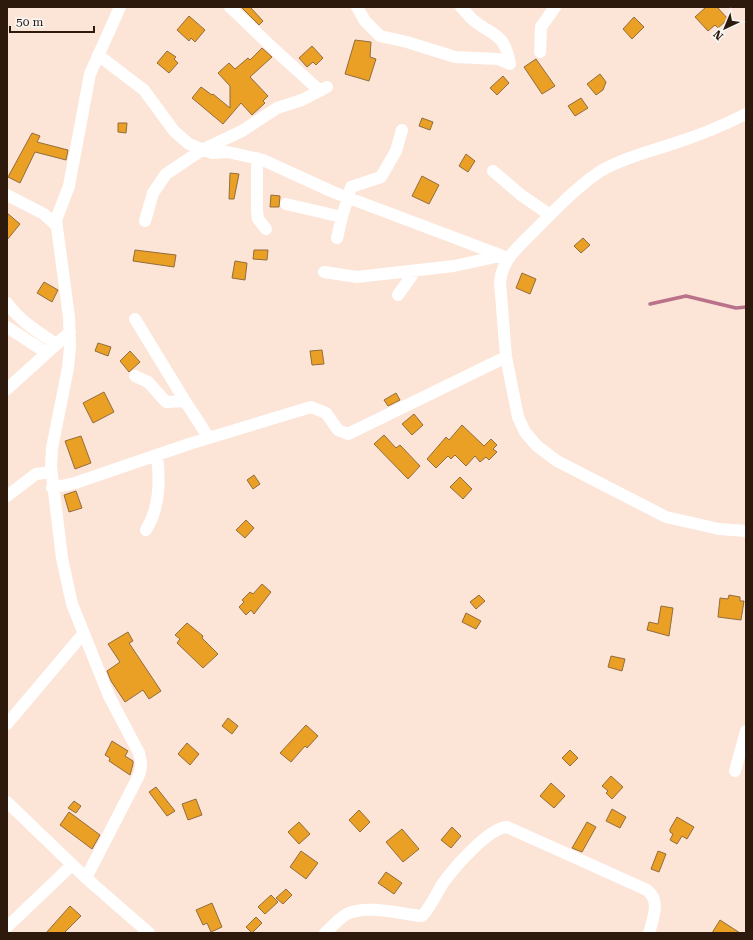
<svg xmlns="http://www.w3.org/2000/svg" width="753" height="940" viewBox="0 0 753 940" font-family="'Roboto Serif',serif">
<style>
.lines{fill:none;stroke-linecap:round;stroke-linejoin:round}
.stream{stroke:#ba728a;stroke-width:3.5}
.building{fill:#ea9f25;stroke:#926d3d}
.minor{stroke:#fff;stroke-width:12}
</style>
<rect width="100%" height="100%" fill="#fce5d7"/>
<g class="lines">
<!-- stream -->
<path class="stream" d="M650,304L686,296L736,308L746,307"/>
</g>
<!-- building -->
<path class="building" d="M241,7H250L263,21L259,25Z
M706,7H717L728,19L718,28L715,25L708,31L695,17Z
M189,16L205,30L195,42L191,38L189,41L177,30Z
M634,17L644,27L632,39L623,29Z
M355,40L371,42L370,57L376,59L369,81L345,74Z
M312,46L323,58L316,65L313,62L307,67L299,58Z
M262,48L272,57L250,77L268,96L263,101L265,103L252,115L241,103L223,124L192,98L201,87L212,95L213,94L230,108V86L218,73L229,63L235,69L248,58L250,60Z
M167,51L176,57L174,59L178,63L169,73L157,63Z
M536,59L555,86L542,94L524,67Z
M600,74L606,82L603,90L596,95L587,84Z
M503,76L509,83L497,95L490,88Z
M581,98L588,108L575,116L568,106Z
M422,118L433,122L430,130L419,126Z
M118,123H127L126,133L118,132Z
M32,133L40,136L37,142L68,150L66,160L35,152L20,183L8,177Z
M466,154L475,161L468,172L459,166Z
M230,173L239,174L234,199H229Z
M422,176L439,185L429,204L412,196Z
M271,195L280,196L279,207H270Z
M7,213L20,224L7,240Z
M583,238L590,245L581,253L574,246Z
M135,250L176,255L174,267L133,261Z
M254,250H268L267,260L253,259Z
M235,261L247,263L245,280L232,278Z
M522,273L536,279L530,294L516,288Z
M44,282L58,290L52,302L37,293Z
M98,343L111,347L108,356L95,351Z
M322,350L324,364L312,365L310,351Z
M130,351L140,362L129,372L120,361Z
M104,392L114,412L93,423L83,403Z
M396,393L400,400L388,406L384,400Z
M414,414L423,425L412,435L402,424Z
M462,425L484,446L491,439L497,445L493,449L497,452L489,460L486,457L480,462L475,456L466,466L455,455L451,459L448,456L436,468L427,459L446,437L449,440Z
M384,435L396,448L400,445L420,466L408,479L374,444Z
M81,436L91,463L75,469L65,441Z
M254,475L260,484L253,489L247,480Z
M460,477L472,489L463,499L450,487Z
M76,491L82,508L69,512L64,495Z
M246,520L254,528L245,538L236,530Z
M262,584L271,592L254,614L251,610L246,615L239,607L244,602L242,600L250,592L253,594Z
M479,595L485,601L476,609L470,602Z
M729,595L740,597V601H744L741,620L718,617L720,598L728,599Z
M661,606L673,608L669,636L647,630L649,622L658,624Z
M466,613L481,621L476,629L462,622Z
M187,623L203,636L202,638L218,654L203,668L177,643L180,639L175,635Z
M128,632L133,641L129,643L161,691L149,699L143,690L125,702L111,681L107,671L120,662L108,644Z
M611,656L625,659L622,671L608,667Z
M228,718L238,726L232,734L222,726Z
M306,725L318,736L307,748L305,746L291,762L280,753Z
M112,741L128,751L125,756L133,761V764L130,775L109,761L110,758L105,755Z
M187,743L199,754L190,765L178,754Z
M570,750L578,758L570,766L562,758Z
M611,776L623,787L612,799L606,793L608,791L602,786Z
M551,783L565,796L554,808L540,796Z
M156,787L175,811L167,816L149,792Z
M196,799L202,815L188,820L182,804Z
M74,801L81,806L76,813L68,808Z
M612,809L626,817L620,828L606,821Z
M359,810L370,822L360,832L349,820Z
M69,812L100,835L92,849L60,825Z
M677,817L694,827L687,839L682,836L677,844L670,840L673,834L670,832V829Z
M299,822L310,834L299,844L288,832Z
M587,822L596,827L582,852L572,848Z
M452,827L461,836L451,848L441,840Z
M402,829L419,849L403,862L386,842Z
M301,851L318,863L306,879L290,867Z
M658,851L666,854L659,872L651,869Z
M386,872L402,883L394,894L378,883Z
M286,889L292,895L283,904L276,898Z
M271,895L278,902L265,914L258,907Z
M212,903L222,927L211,932L207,923L203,925L196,910Z
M70,906L81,916L64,933H46Z
M256,917L262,923L252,933L246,927Z
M720,920L740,933H712Z"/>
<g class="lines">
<!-- minor -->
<path class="minor" d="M230,7L276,51L320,91
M357,7L365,21L380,36L407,42L455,57L498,59L510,64C504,31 493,37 472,19C468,15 465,11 461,7
M540,52L541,27L555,7
M98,55L144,90L174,131L189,144L212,153L228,152L263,160L333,192L503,256L507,260
M746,114C722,126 698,136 672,144C650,151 627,157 606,168C582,181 553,212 533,232C518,247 502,260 500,282L506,357L518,417L525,432L537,446L557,461L666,517L719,529L746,531
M257,158V211L258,219L266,229
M493,171L521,195L550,215
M7,195L44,214L56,225
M286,204L342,217L351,187L381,177L396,151L402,130
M145,221L153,193L166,174L202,150L242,131L277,108L302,100L327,87
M337,238L342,217
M324,272L357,277L454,266L500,256
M398,295L415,271
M7,303C20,321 38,332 56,344
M135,319L185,401
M7,327L47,353
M135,376L148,382L166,402L185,401L209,438
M7,389L70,332
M52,488L75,483L189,444L311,407L326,413L338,430L348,434L506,357
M7,496L36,474L51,472
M146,530C160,507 160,481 157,455
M7,724L83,634
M735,771L746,731
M7,802L86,878L149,933
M86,878L136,781C142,770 142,765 139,753L109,696L72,604L62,558L51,467L52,448L68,368L70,347L69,317L56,220L69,186L90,74L120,7
M7,927L72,865
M325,933C332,927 338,919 347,914C366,904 401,914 422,916C431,907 436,894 443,883C454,868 488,828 507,827L647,890C661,901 653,918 649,933"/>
</g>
<!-- border -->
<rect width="753" height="940" fill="none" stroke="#2e1a0c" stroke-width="16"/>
<!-- north arrow -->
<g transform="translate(725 28) rotate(224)" stroke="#f7f7f7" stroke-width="3" paint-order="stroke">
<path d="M0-3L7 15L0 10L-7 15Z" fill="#2e1a0c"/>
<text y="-6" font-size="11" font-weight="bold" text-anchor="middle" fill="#2e1a0c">N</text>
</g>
<!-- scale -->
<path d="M10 26v6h84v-6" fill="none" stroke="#2e1a0c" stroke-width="2"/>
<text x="16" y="26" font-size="12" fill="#2e1a0c" stroke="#f7f7f7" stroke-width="3" paint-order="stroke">50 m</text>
</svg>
